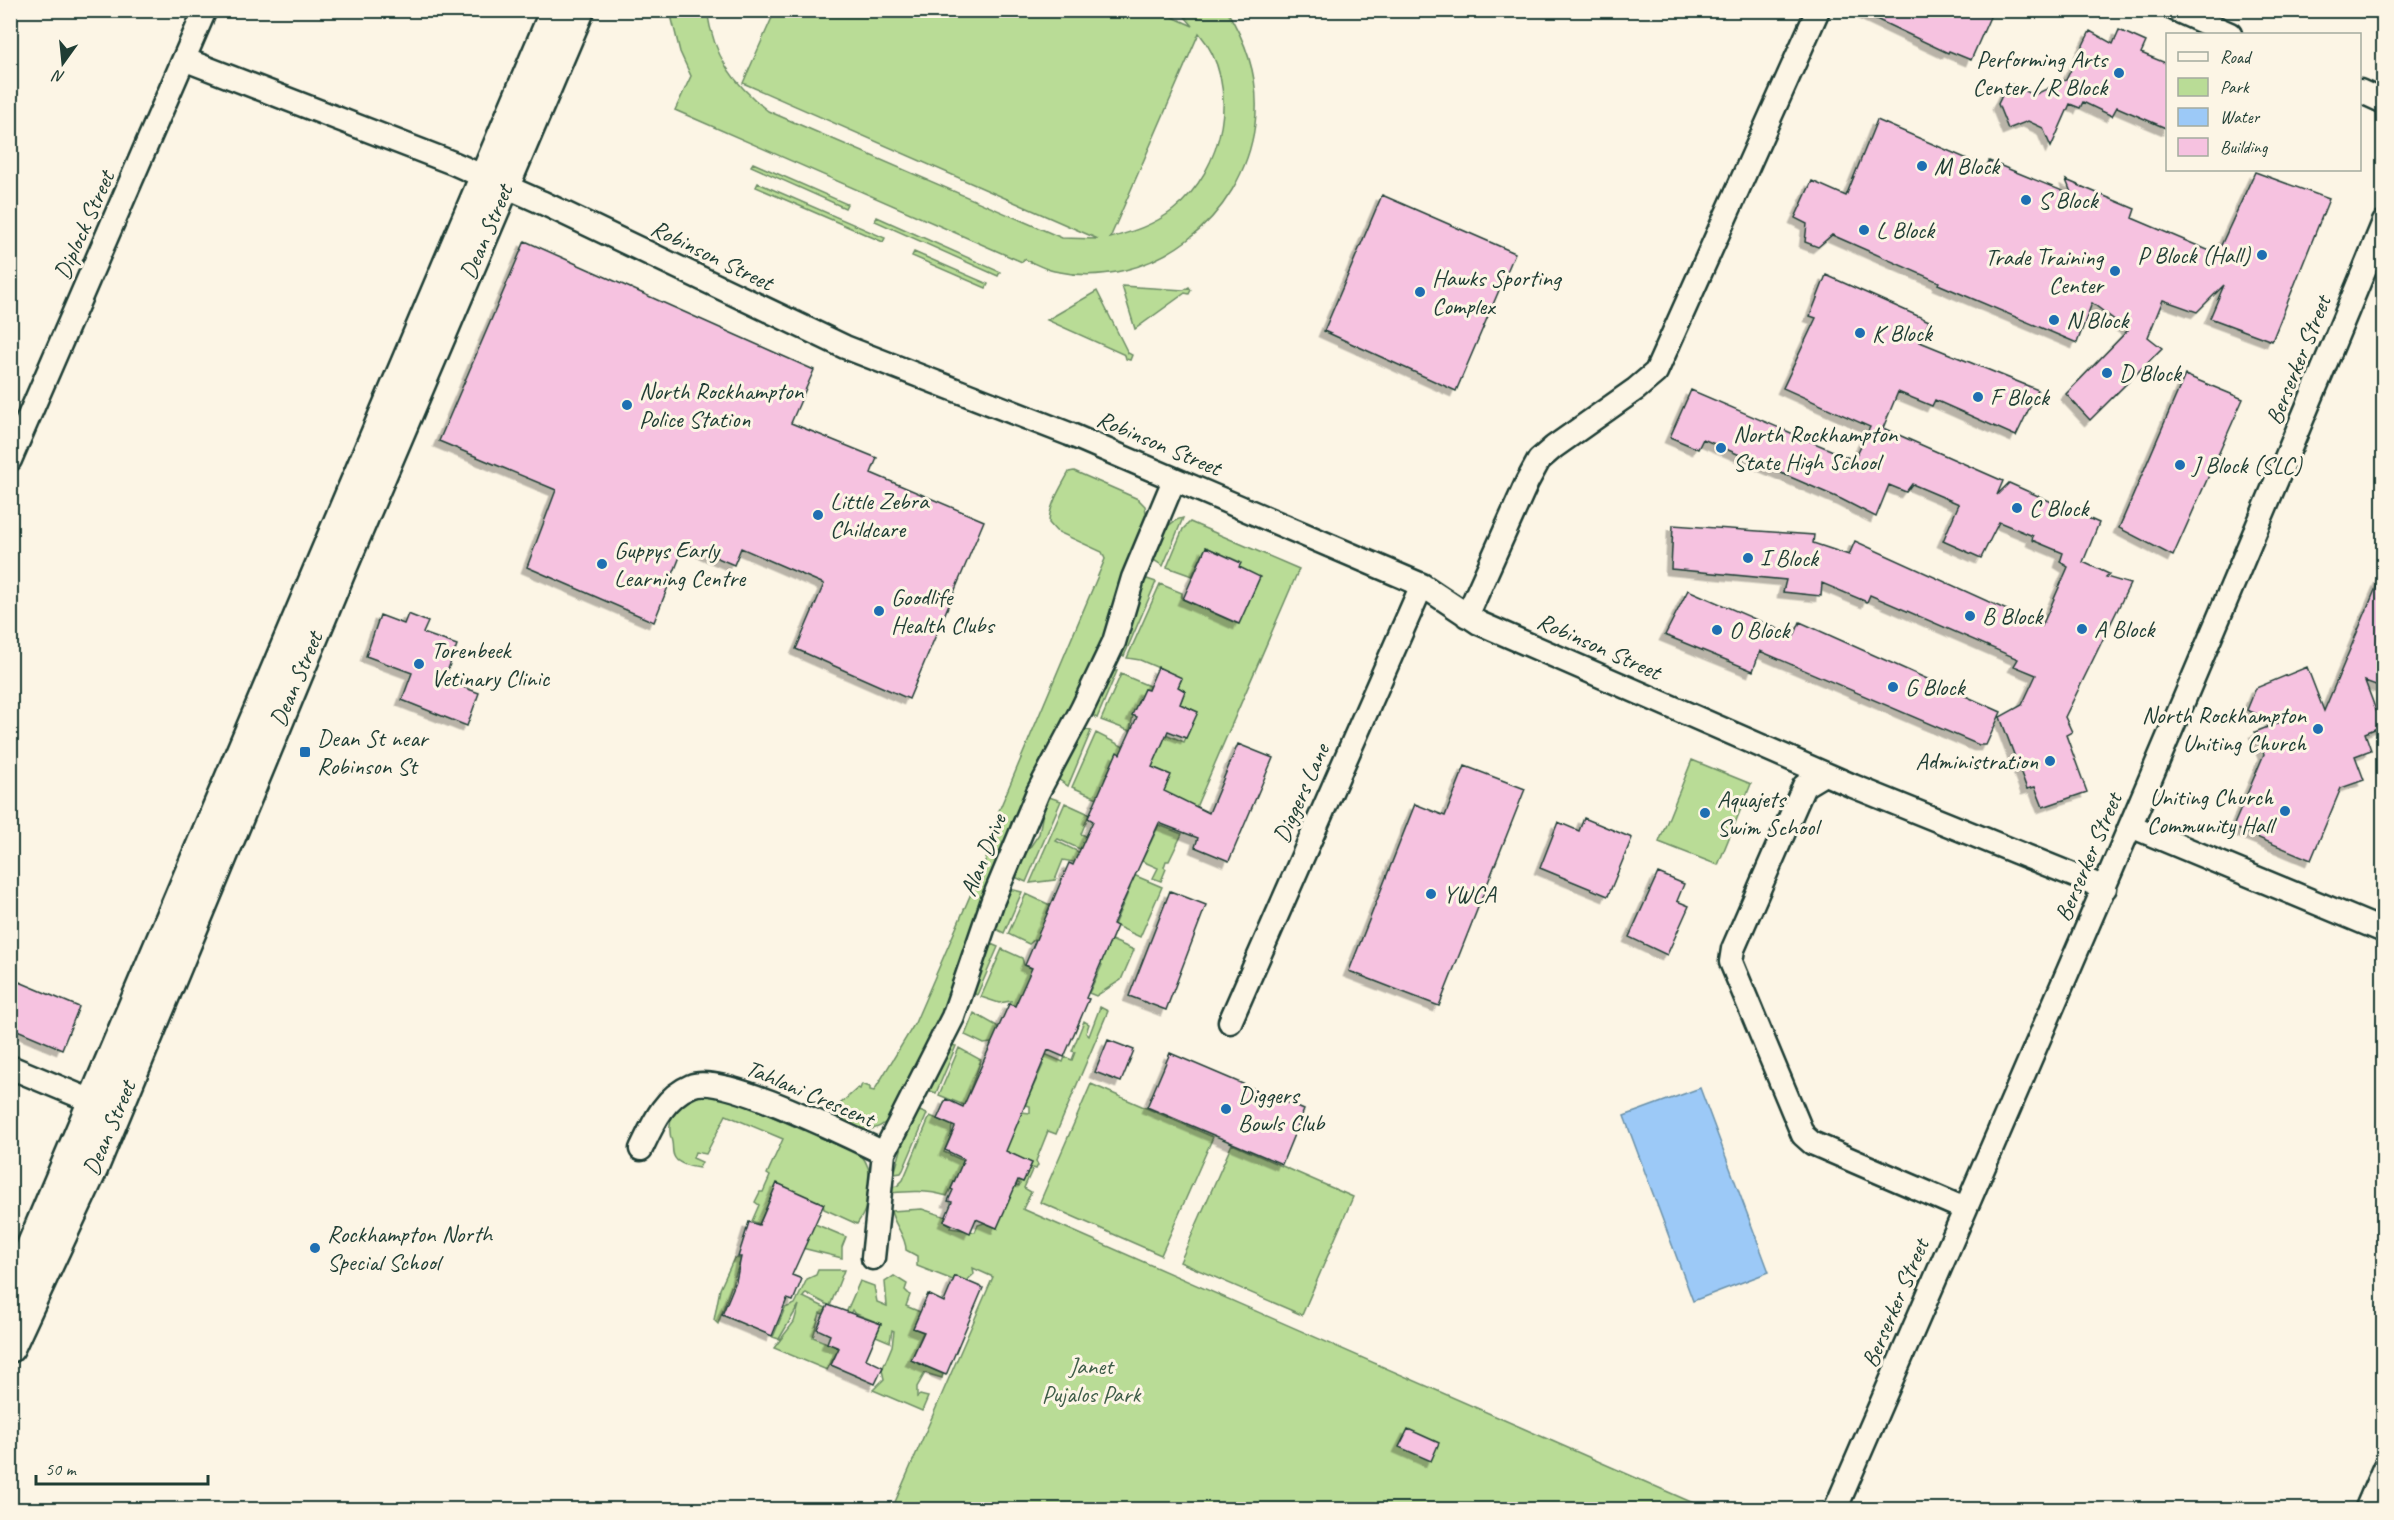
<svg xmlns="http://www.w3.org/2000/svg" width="2394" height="1520" viewBox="0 0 2394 1520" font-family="Caveat,sans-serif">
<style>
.green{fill:#b9dc96;stroke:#6c8c65;stroke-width:1.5;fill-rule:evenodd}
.water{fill:#9cc9f7;stroke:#6a91a9;stroke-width:1.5}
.building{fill:#f6c2e0;stroke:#1f3d34;stroke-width:1.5;filter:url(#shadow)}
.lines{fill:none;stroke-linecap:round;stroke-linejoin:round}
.minor-casing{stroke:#1f3d34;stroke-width:27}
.major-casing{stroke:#1f3d34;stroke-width:33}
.minor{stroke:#fcf5e5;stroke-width:22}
.major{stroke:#fcf5e5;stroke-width:28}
.poi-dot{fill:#1f6fb2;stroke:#fcf5e5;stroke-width:2}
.labels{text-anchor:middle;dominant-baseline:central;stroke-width:6;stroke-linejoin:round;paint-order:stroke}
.poi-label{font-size:24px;fill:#1f3d34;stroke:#fcf5e5;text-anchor:start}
.street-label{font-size:24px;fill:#1f3d34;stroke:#fcf5e5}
.park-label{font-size:24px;fill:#3e5d48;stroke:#fcf5e5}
</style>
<defs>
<filter id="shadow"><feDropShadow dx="-5.5" dy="5.5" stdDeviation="0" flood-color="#0004"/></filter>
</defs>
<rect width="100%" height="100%" fill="#fcf5e5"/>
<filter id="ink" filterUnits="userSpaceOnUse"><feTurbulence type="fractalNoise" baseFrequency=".0167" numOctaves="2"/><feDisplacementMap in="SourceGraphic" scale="12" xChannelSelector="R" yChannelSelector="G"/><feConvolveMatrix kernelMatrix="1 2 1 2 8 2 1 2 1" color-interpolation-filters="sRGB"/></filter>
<g filter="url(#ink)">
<!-- green -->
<path class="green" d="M1159,11L1193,26L1180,11H1227C1248,45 1260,84 1255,124C1243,219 1150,292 1054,271C1044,269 1034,263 1024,259L1022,262L675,110L691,76L680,52L670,11H707C714,57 732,82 768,111L1062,238L1098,239L743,83L775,11ZM1199,33C1242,85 1224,170 1173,210C1154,225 1132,232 1110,238Z
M753,163L847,204L845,208L751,166Z
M758,183L885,238L883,242L756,187Z
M877,217L1000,272L998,276L875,221Z
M914,252L988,284L986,288L912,256Z
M1122,286L1184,290L1189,287L1191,290L1189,294L1185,293L1135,329Z
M1097,291L1128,353L1132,355L1130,360L1126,359L1125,355L1047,320Z
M1074,471L1138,499L1145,506L1147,520L1095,658L1026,799L1011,822L1008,842L942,1016L891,1117C873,1138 856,1128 834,1119L840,1104L858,1088L860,1089L862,1084L870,1087V1090L874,1091L915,1023L998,831L999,819L998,813L1105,559L1102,552L1056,531L1049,523C1049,505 1061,487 1069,472Z
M1183,518L1163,566L1152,559C1159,543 1164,521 1183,518Z
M1190,522L1299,569L1190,821L1095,797L1072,787L1096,733L1124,747L1120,754L1117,753L1105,779L1180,810L1184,801L1163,792L1170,775L1152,767L1163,742L1136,721L1184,742L1197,712L1180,704L1185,691L1178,687L1182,678L1140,660L1127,658L1160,584L1182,593V599L1238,624L1259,577L1239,567L1240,562L1206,547L1192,576L1167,567L1183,529Z
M1144,578L1156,582L1124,656L1120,653Z
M1111,671H1117L1097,718L1091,714Z
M1121,674L1149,686L1148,690L1144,689L1133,715L1130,731L1101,720Z
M1084,729L1091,731L1068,786L1058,779Z
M1692,760L1751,784L1718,865L1659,842Z
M1049,797L1061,801L1026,882L1015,877L1024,856L1039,834L1044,807Z
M1065,803L1089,814L1081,834L1086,836L1082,850L1058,839L1056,841L1083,854L1079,863L1063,860L1055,880L1030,883Z
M1159,825L1182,834L1169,861H1166L1164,867L1166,869L1161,881L1153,878L1158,868L1142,861Z
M1117,868L1162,887L1140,937L1114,925L1130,888L1126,886Z
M1010,889L1022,892L1004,933L996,929Z
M1026,894L1050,905L1047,912L1134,950L1121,980L1096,996L1089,993L1102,965L1034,940L1029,944L1008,934Z
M991,944L998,947L977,995L973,993Z
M1002,949L1022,958L1024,965L1038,971L1021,1000L1018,999L1015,1006L1010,1004L1011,1001L999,1003L981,997Z
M1100,1007L1108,1011L1056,1134L1048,1131L1036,1161L1038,1165L1036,1169L1033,1168L1024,1188L1031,1192L1023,1209L1707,1509H892L993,1277L973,1268L974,1274L966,1281L955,1276L953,1280L917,1266V1256L906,1250C906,1236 894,1225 891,1211L922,1209L946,1217L944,1221L951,1225L950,1228L975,1232L978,1225L984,1223L997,1228L957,1176L947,1196C927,1190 910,1191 891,1193L892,1187L897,1186L903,1180L930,1116L952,1125L951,1135L944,1152L1019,1186L1020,1184L1011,1180L1012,1177L1023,1182L1032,1163L1005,1153L969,1107L939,1095L959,1048L981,1060L970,1090L1021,1112L1030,1113V1106L1025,1105L1043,1065L991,1043L984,1044L965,1035L974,1013L997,1026L999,1034L1063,1062L1065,1057L1072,1060L1075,1052L1072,1051L1084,1021L1089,1024L1086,1033L1089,1036Z
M951,1045L956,1046L936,1093L928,1090Z
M1091,1084L1213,1137L1161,1255L1040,1202Z
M703,1093L727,1097L861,1155C877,1174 871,1205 857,1224L824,1209L823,1204L777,1184L759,1224L752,1221L759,1205L755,1202L760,1192H763L770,1176L767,1174L783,1139L726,1115L706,1154L695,1152L693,1158L702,1162L699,1168C692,1167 677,1164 674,1156C672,1152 673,1147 672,1142C664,1116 679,1101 703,1093Z
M917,1110L927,1114L903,1170L901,1173L894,1174L905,1136Z
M1232,1144L1353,1197L1302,1315L1180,1262Z
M815,1224L846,1237L842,1247V1258L802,1248Z
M734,1258L741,1259L718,1324L714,1320L720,1289Z
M818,1270H844L830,1306L806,1293L803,1297L826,1308L824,1314L820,1313L813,1337L839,1348L827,1370L774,1348L794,1322L799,1305L779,1339L773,1337L785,1308L795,1304L807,1279L816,1275Z
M894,1276L907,1284L905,1290L910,1295L906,1306L920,1312L913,1328L923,1332L911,1360L943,1374L942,1378L925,1373L917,1387V1397L920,1395L928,1397L922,1411L873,1390L884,1379L882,1370L892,1346L894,1331L892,1330L890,1342L876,1336L881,1324L854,1313L852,1310L850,1314L846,1313L860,1281L874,1286L877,1302L887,1306L885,1282Z"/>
<!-- water -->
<path class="water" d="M1700,1088L1769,1272L1693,1301L1624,1116Z"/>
<!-- building -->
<path class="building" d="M1857,10H1993L1971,60L1949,51L1948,53Z
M2119,30L2146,42L2141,53L2168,64V129L2117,107L2112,116L2083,102L2080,108L2070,104L2051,147L2043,128L2028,121L2008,129L1998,104L2008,83L2034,95L2066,80L2090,31L2113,44Z
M1877,120L1986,167L1989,161L2072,195L2066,180L2135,209L2132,218L2217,254L2255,172L2329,199L2272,341L2210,318L2224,285L2197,312L2163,300L2148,337L2162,348L2090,420L2066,394L2128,330L2092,303L2077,343L1938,284L1939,282L1832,235L1818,247L1805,242L1807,224L1795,218L1812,181L1846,196Z
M1382,195L1515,253L1456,391L1324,331Z
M525,241L814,370L791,423L877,458L871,473L984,521L909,699L796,649L824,584L741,548L734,565L685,544L654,622L527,567L556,490L439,441Z
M1826,275L1929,321L1920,342L2038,390L2016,436L1935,400L1932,406L1898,392L1883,428L2003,481L1997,495L2009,483L2099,523L2083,562L2109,574L2106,577L2130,584L2065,717L2072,732L2066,735L2087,792L2043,807L2035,787L2027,789L2000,717L2022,705L2036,675L2014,666L2018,659L1870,595L1867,602L1822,583L1821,596L1783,592L1786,580L1671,569L1673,525L1814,535L1813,543L1849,555L1855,541L2042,626L2068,567L2060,562L2063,553L2032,540L2033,536L1999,522L1981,558L1943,541L1959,504L1912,484L1906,492L1889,485L1876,517L1841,499L1703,439L1698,449L1670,437L1691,390L1854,460L1870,427L1783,388L1816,318L1810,316Z
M2185,375L2243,399L2173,556L2119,528Z
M1206,547L1241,563L1239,567L1260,577L1239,624L1183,599Z
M2383,571L2384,688L2365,681L2382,726L2365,733L2371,750L2355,756L2364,780L2341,788L2311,860L2233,827L2264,754L2255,732L2278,723L2247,710L2256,688L2307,667L2324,711Z
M1688,590L1794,636L1800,622L2001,712L1986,745H1979L1760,651L1753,671L1665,635Z
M408,614L428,622L423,633L457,645L444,680L479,693L467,726L402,700L412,673L366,656L380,615L404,624Z
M1158,667L1182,678L1178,687L1185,691L1180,704L1198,712L1186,738L1168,731L1152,767L1171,775L1164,791L1209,813L1238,744L1273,758L1229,861L1195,847L1198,838L1159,823L1113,924L1117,926L1086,998L1089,999L1064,1057L1048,1050L1006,1151L1032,1163L1023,1182L1018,1180L997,1228L976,1219L970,1233L944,1221L952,1202L948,1201L953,1190L951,1189L964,1159L945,1150L955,1127L937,1119L946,1099L963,1107L1009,1004L1015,1006L1032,968L1025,965L1069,863L1073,865L1093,821L1088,818L1117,752L1120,754L1137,717L1132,715L1144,689L1148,690Z
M1465,766L1525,789L1439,1006L1349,971L1415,804L1445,816Z
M1584,818L1632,838L1608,896L1540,868L1558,822L1579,831Z
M1658,873L1684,884L1677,901L1689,906L1667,955L1629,937Z
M1170,891L1206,905L1166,1010L1129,996Z
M10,978L79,1007L62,1049L10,1027Z
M1108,1040L1134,1050L1121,1082L1095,1072Z
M1170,1053L1304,1110L1282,1164L1147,1107Z
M777,1183L824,1204L792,1275L802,1279L793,1301L787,1299L772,1336L722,1315L736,1281L741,1257H738L749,1222L759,1225Z
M955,1276L983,1288L946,1375L911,1360L924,1332L913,1328L928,1294L944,1302Z
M828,1305L881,1324L866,1359L883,1367L875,1384L831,1365L839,1348L827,1343L830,1335L817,1329Z
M1408,1429L1439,1443L1431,1461L1399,1447Z"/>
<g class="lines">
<defs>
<path id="minor" d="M2176,10L2230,34
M186,60L453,163L541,202L845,347L1069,434L1422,585L1479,623L1853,786L2105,888
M2360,91L2384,102
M10,460L205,10
M1467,616L1527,482L1539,460L1554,447L1636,389L1656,372L1818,10
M1824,774L1804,786L1733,949L1731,962L1803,1135L1812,1143L1965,1209
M2131,826L2384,931
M1230,1022L1422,585
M10,1067L106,1107
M641,1149C653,1124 664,1097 691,1086C722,1072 849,1137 884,1153
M873,1258L884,1153L953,1017L993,900L1038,792L1082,709L1114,642L1133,578L1174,480
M1835,1510C2021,1082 2206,654 2384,222
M2366,1510L2384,1468"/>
<path id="major" d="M10,1296L555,10
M10,1348L94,1167L342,569L580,10"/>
</defs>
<!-- minor casing -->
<use href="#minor" class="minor-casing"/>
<!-- major casing -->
<use href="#major" class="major-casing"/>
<!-- minor -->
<use href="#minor" class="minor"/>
<!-- major -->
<use href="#major" class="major"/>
</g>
</g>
<!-- markers -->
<g class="poi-dot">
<circle cx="2119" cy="73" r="6"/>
<circle cx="1922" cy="166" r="6"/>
<circle cx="2026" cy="200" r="6"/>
<circle cx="1864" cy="230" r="6"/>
<circle cx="2262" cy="255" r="6"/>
<circle cx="2115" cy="271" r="6"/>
<circle cx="1420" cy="292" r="6"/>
<circle cx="2054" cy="320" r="6"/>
<circle cx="1860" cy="333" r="6"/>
<circle cx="2107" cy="373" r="6"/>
<circle cx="1978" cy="397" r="6"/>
<circle cx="627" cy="405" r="6"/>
<circle cx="1721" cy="448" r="6"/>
<circle cx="2180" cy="465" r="6"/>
<circle cx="2017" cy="508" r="6"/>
<circle cx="818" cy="515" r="6"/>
<circle cx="1748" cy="558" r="6"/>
<circle cx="602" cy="564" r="6"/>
<circle cx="879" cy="611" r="6"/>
<circle cx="1970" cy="616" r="6"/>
<circle cx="2082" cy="629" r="6"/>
<circle cx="1717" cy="630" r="6"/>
<circle cx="419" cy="664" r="6"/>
<circle cx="1893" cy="687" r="6"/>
<circle cx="2318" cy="729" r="6"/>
<rect x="299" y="746" width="12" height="12" rx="3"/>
<circle cx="2050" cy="761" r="6"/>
<circle cx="2285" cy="811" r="6"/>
<circle cx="1705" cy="813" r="6"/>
<circle cx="1431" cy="894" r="6"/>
<circle cx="1226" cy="1109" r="6"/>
<circle cx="315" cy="1248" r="6"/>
</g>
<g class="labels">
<!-- poi labels -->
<g class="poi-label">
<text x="2107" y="59" text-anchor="end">Performing Arts<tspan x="2107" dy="28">Center / R Block</tspan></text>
<text x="1934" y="166">M Block</text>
<text x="2038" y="200">S Block</text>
<text x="1876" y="230">L Block</text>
<text x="2250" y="255" text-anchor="end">P Block (Hall)</text>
<text x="2103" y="257" text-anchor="end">Trade Training<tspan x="2103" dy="28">Center</tspan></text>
<text x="1432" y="278">Hawks Sporting<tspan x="1432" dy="28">Complex</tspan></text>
<text x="2066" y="320">N Block</text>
<text x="1872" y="333">K Block</text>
<text x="2119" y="373">D Block</text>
<text x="639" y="391">North Rockhampton<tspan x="639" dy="28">Police Station</tspan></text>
<text x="1990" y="397">F Block</text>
<text x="1733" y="434">North Rockhampton<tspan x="1733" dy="28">State High School</tspan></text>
<text x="2192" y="465">J Block (SLC)</text>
<text x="830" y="501">Little Zebra<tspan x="830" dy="28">Childcare</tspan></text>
<text x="2029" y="508">C Block</text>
<text x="614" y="550">Guppys Early<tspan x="614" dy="28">Learning Centre</tspan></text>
<text x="1760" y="558">I Block</text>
<text x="891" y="597">Goodlife<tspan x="891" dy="28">Health Clubs</tspan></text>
<text x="1982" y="616">B Block</text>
<text x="2094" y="629">A Block</text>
<text x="1729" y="630">O Block</text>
<text x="431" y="650">Torenbeek<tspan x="431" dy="28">Vetinary Clinic</tspan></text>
<text x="1905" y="687">G Block</text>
<text x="2306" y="715" text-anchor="end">North Rockhampton<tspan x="2306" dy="28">Uniting Church</tspan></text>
<text x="317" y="738">Dean St near<tspan x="317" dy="28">Robinson St</tspan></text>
<text x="2038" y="761" text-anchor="end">Administration</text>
<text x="2273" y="797" text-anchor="end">Uniting Church<tspan x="2273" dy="28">Community Hall</tspan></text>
<text x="1717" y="799">Aquajets<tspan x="1717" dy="28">Swim School</tspan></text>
<text x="1443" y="894">YWCA</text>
<text x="1238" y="1095">Diggers<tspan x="1238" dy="28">Bowls Club</tspan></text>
<text x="327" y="1234">Rockhampton North<tspan x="327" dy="28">Special School</tspan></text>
</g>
<!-- street labels -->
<g class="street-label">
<text transform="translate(84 225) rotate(-66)">Diplock Street</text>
<text transform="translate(486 232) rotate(-67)">Dean Street</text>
<text transform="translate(712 255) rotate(26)">Robinson Street</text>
<text transform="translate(2298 360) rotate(-68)">Berserker Street</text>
<text transform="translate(1159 443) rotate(23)">Robinson Street</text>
<text transform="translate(1599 646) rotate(24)">Robinson Street</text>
<text transform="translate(296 679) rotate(-67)">Dean Street</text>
<text transform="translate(1301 793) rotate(-66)">Diggers Lane</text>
<text transform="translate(983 855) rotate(-68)">Alan Drive</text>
<text transform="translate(2088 857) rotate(-67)">Berserker Street</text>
<text transform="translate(810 1093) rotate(23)">Tahlani Crescent</text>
<text transform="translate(109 1128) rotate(-67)">Dean Street</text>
<text transform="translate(1895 1303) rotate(-67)">Berserker Street</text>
</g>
<!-- park labels -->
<g class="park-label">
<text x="1091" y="1366">Janet<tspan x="1091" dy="28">Pujalos Park</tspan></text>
</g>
</g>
<!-- margin -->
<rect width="2394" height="1520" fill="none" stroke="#fcf5e5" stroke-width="36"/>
<rect x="18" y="18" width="2358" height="1484" fill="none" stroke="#1f3d34" stroke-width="2" filter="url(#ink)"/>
<!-- legend -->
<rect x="2166" y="33" width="195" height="138" fill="#fcf5e5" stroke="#a4ab9e" stroke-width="1.5"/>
<rect x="2178" y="52" width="30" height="9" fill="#fcf5e5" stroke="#a4ab9e" stroke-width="1.5"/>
<text x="2220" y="63" font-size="18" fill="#1f3d34">Road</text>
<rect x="2178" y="78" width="30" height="18" fill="#b9dc96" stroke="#a4ab9e" stroke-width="1.5"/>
<text x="2220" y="93" font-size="18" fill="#1f3d34">Park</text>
<rect x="2178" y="108" width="30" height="18" fill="#9cc9f7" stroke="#a4ab9e" stroke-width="1.5"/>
<text x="2220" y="123" font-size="18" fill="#1f3d34">Water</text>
<rect x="2178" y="138" width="30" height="18" fill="#f6c2e0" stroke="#a4ab9e" stroke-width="1.5"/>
<text x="2220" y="153" font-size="18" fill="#1f3d34">Building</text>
<!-- north arrow -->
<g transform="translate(63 63) rotate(195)" stroke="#fcf5e5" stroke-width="4.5" paint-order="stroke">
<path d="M0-4.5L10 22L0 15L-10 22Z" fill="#1f3d34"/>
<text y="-9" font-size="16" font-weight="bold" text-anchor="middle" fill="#1f3d34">N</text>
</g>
<!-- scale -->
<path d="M36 1475v9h172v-9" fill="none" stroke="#1f3d34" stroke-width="3"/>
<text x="45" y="1475" font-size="18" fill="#1f3d34" stroke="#fcf5e5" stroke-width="4.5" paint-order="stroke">50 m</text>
</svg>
